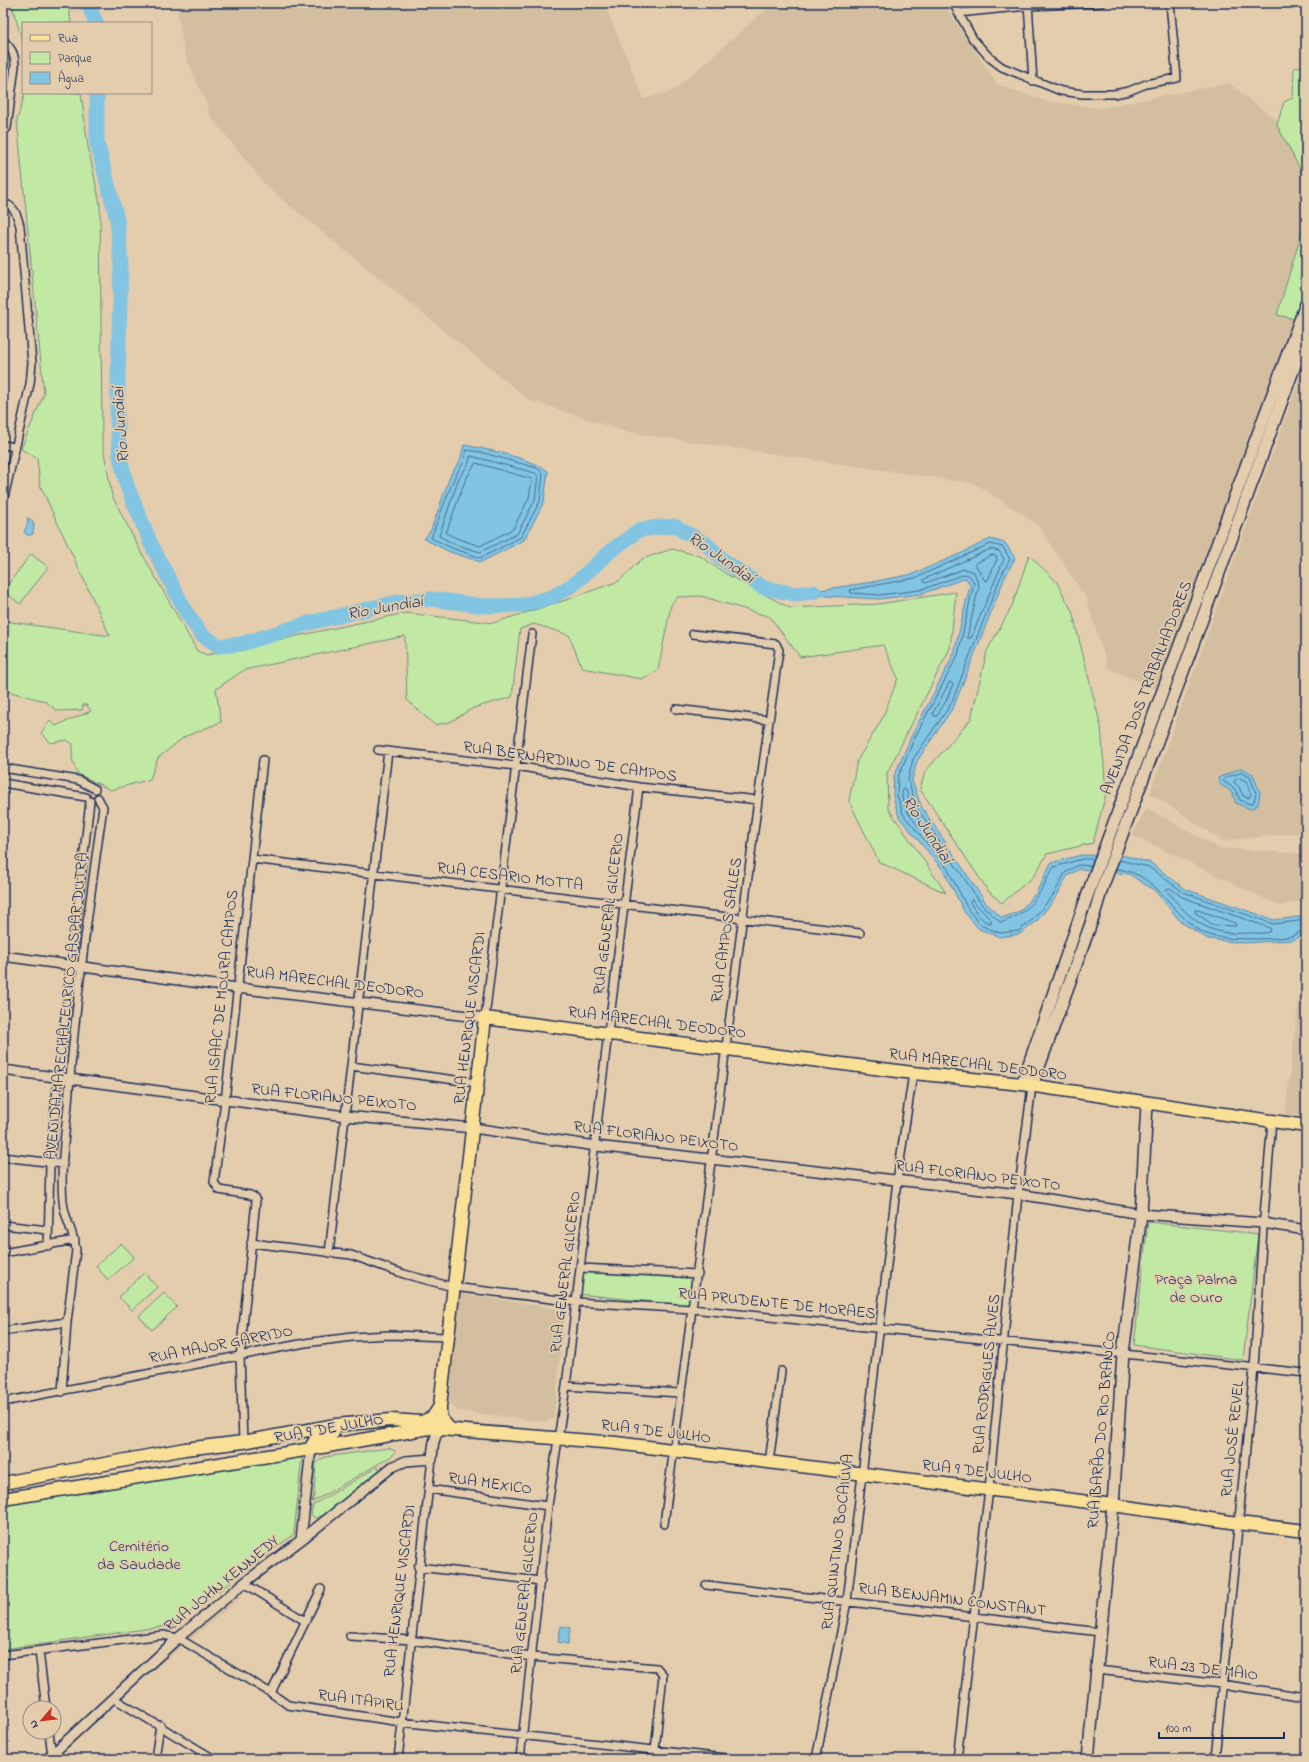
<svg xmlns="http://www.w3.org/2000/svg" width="1309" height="1762" viewBox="0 0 1309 1762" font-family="'Indie Flower',sans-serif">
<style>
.built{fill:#d3bfa0}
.green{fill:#c2e9a3;stroke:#6e8c80}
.water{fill:#82c5e2;stroke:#5989ad}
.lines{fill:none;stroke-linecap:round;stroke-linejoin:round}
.shore{stroke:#446b93;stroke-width:1}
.river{stroke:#82c5e2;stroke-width:15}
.minor-casing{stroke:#1b2f5e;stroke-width:10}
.tertiary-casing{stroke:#1b2f5e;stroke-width:12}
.secondary-casing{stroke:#1b2f5e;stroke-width:14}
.primary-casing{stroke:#1b2f5e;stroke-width:15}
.minor{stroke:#e4cdad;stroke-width:7}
.tertiary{stroke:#e4cdad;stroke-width:9}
.secondary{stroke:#e4cdad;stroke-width:11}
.primary{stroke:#fadf96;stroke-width:12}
.labels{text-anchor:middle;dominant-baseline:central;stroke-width:3.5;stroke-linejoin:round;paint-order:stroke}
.street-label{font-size:16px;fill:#1b2f5e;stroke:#e4cdad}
.park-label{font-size:16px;fill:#2c4265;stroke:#e4cdad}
.water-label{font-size:17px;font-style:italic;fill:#253e6b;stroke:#e4cdad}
</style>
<rect width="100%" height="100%" fill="#e4cdad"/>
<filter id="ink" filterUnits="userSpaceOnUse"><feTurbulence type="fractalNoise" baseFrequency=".025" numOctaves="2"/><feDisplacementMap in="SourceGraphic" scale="8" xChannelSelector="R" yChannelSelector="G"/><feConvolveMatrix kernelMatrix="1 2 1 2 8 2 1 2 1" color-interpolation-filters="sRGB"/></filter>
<g filter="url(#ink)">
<!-- built -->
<path class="built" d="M176,3H604L644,99L673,91L773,3H943L997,84L1046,101L1100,108L1229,83L1279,122L1306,162V278L1274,379L1159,691L1108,668L1086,598L1037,524L976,484L626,432L529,400L267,187L212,118L184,52Z
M1306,361V832L1222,841L1150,793Z
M1147,808L1219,848L1306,854V900L1280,906L1132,835Z
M1303,963H1306V1117L1285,1115Z
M458,1293L565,1310L554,1418L547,1422L457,1411L448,1401Z
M232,1589L241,1597L124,1695L115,1686Z"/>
<!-- green -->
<path class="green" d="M11,3H68L71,23H23V42Z
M1304,66L1302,73L1306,94V186L1300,169L1277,125L1284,102L1293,98L1294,68Z
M25,93H81L88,147L100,204L102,441L112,496L139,548L197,651L207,655L406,613L493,623L569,599L619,581L642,559L672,549L700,556L726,574L790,608L878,604L956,592L950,648L887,773L888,808L946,893L879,862L849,801L857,761L882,719L898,678L883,645L800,657L770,617L701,596L677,597L671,605L658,670L642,679L582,668L569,635L534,624L520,629L512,697L473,708L450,722L435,725L407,700L405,636L244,670L216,689L221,722L184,737L158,758L150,779L111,790L78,774L72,759L73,744L67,740L51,743L41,733L50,720L55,726L91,711L87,705H83L82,710L57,711L45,701L3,690V623L4,621L110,636L40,485L37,458L21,449L44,394L17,120Z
M1306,218V300L1300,320L1277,315Z
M31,554L48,567L20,604L3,591Z
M1029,555L1056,581L1072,611L1101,727L1106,794L1093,843L1047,854L1034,876L1002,903L989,892L920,789L925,772L971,719L987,651L1012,606Z
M1148,1222L1258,1234L1243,1360L1134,1345Z
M121,1243L134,1257L108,1280L96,1266Z
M581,1268L694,1277L690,1306L579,1294Z
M144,1273L157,1287L132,1310L119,1297Z
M164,1293L177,1307L152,1330L139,1316Z
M389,1448L395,1451L392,1456L312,1502L314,1495L316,1463L325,1457Z
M302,1456L294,1534L173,1625L3,1649V1505Z
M377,1467L381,1470L325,1515L315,1518L311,1514L313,1505Z"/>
<!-- water -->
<path class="water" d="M464,445C486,449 530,458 548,471L544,502L524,540L481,562L450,552L424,539L431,530L451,474L460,461Z
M27,518L32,520L34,525L33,534L31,535H27L24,532L28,523Z
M990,539L1005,543L1015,558L1004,579L954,706L917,761L912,780L921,806L986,903L1002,918L1020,911L1036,893L1051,863L1081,855L1126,856L1151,863L1185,889L1274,920L1306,916V933L1293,940L1244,943L1208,939L1181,922L1155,891L1129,874L1079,869L1067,876L1057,896L1037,921L1020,934L1000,937L979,929L965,913L943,870L899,817L893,796L894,776L912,735L954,654L970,585L966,578L921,594L879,599L794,594L872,582L913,574L964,552Z
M1241,768L1253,774L1260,793L1258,805L1250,809L1236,803L1232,792L1221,785L1218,778Z
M561,1626L570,1628L568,1644L558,1642Z"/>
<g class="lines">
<!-- shore -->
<path class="shore" d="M467,450L480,452L537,468L543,473L540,501L521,537L481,558L452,548L431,538L455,476L464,462Z
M471,456L535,473L538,476L535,500L517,534L480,552L454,544L439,536L459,478L468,465Z
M476,463L532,479L529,498L513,529L480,546L456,538L446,533L465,481Z
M991,549L999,551L1004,559L971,638L969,639L967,637L979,586L974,572L964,569L925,583L923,580Z
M992,555L996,556L997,559L988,580L985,581L975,564Z
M950,682L953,684L946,701L937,716H934L933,714Z
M1241,773L1250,777L1256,793L1254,802L1250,804L1240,800L1235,789L1223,781L1225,778Z
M1240,778L1246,781L1251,794L1249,798L1243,796L1239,787L1234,782L1235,780Z
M903,789L906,790L912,810L922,824L921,827H919C911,817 898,802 903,789Z
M1119,860L1149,867L1183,892L1273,924L1306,920
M1091,866L1078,865L1065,873L1054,894L1034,918L1019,931L1000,933L982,926L969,911L947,868L903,814L897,795L898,777L915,737L958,655L974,583L970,576L965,574L920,590L879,595L851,593L850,590L915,578L990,544L1003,547L1010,559L1000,578L951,704L913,759L908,780L917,808L982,905L1000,922C1005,922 1008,920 1012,918C1035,908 1042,886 1054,867L1082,859H1094
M1116,869C1162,873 1171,920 1209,935C1222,940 1278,940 1292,936C1297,934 1301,931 1306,930
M1170,888L1182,897L1270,928L1271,931C1266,934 1257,933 1250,933C1207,936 1193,922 1167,891V889Z
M972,900L991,920V923C982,923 974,910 970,902Z
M1198,910L1235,923L1236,926L1213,925L1196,913L1195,911Z"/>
<!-- river -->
<path class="river" d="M88,3L96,23
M97,93V143L117,219L121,261L117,418L120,457L127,486L151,544L186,612L202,635L219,646L241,644L309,623L397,602L432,599L484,606L523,605L552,597L574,584L612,550L639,530L659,527L674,526L705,543L723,560L762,587L794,594L814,592"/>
<defs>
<path id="minor" d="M953,3L973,39L990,58L1002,67L1061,91L1083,94H1114L1129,91L1146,84L1177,78L1170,3
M1028,3L1033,81
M958,13L1028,6L1101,3
M3,40C11,48 15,53 15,66L7,128L3,132
M3,203C15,206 17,215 20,226L32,363L30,384L3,502
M3,445L15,447
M676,709L769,720
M378,750L516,766L639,787L758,800
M3,768L78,780L95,789
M3,783L86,797
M252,859L860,933
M485,1018L532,634
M351,1066L478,1083
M3,1157L63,1164
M3,1225L48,1230
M251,1243L351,1255L404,1274L453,1287L576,1302L692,1309L1306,1373
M48,1246L50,1163L58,1077L90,801
M3,1253L75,1240
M329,1253L388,751
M581,1268L698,1274
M3,1331L67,1322
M566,1386L680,1393
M62,1392L67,1322L76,1250C74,1232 64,1218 63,1201C60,1169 65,1136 68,1104C75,1005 89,905 103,807L98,798
M3,1402L305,1343L352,1337L390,1335L448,1337
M243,1442L240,1356L256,1201L254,1197L250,1195L219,1190L214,1182L225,1101L263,760
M769,1463L781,1371
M428,1489L548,1506
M664,1524L758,800L779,650L776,644L693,634
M418,1567L541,1581
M244,1583L305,1621
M706,1585L1100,1632
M350,1636L411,1640L532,1657L657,1668L663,1675L654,1759
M39,1651L46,1708
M3,1655L163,1635L178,1638L271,1693L288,1705L401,1722L734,1759
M1097,1670L1221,1684L1306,1697
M271,1693L321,1589
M113,1698L214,1759
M49,1732L52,1755
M155,1759L160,1725
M398,1759L432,1459
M520,1759L548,1506L566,1386L608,1033L639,787
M816,1759L847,1601L897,1181L913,1073
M957,1759L989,1489L1018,1194L1032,1086
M1215,1759L1254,1368L1263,1228L1272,1121"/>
<path id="tertiary" d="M3,956L237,988L485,1018
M3,1070L345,1116L473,1128L596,1146L1018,1194L1141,1214L1263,1223L1306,1230
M301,1540L311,1449
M47,1759L178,1638L244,1583L301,1540L392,1467L406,1461L432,1459C433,1448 433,1437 440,1430"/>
<path id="secondary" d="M1022,1084L1092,882L1306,304
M1032,1086L1094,915L1102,888L1181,677L1306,335
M1088,1759L1113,1505L1123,1353L1141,1214L1147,1104"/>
<path id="primary" d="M450,1429L440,1418V1406L485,1018L913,1073L1022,1084L1306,1126
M311,1449C314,1437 321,1435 333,1433
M3,1483L185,1449L243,1442L336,1425L391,1420L422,1422L433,1417L440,1406
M3,1499L311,1449L429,1428L616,1443L1113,1505L1238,1523L1306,1531"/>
</defs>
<!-- minor casing -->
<use href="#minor" class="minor-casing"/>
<!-- tertiary casing -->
<use href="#tertiary" class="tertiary-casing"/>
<!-- secondary casing -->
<use href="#secondary" class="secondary-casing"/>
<!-- primary casing -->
<use href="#primary" class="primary-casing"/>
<!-- minor -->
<use href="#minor" class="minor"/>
<!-- tertiary -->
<use href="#tertiary" class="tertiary"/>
<!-- secondary -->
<use href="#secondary" class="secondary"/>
<!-- primary -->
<use href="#primary" class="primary"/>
</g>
</g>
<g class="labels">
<!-- street labels -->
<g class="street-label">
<text transform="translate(1147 688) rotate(-69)">AVENIDA DOS TRABALHADORES</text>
<text transform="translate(570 762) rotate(8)">RUA BERNARDINO DE CAMPOS</text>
<text transform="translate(510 877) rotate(7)">RUA CESARIO MOTTA</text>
<text transform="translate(609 914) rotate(-83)">RUA GENERAL GLICERIO</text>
<text transform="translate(727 930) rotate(-82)">RUA CAMPOS SALLES</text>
<text transform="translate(335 983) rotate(7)">RUA MARECHAL DEODORO</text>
<text transform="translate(222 997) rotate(-84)">RUA ISAAC DE MOURA CAMPOS</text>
<text transform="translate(67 1006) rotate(-84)">AVENIDA MARECHAL EURICO GASPAR DUTRA</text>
<text transform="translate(470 1018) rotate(-83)">RUA HENRIQUE VISCARDI</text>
<text transform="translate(657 1023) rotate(7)">RUA MARECHAL DEODORO</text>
<text transform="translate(978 1065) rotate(7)">RUA MARECHAL DEODORO</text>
<text transform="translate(334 1098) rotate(6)">RUA FLORIANO PEIXOTO</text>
<text transform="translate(656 1137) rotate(7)">RUA FLORIANO PEIXOTO</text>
<text transform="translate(978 1176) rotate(7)">RUA FLORIANO PEIXOTO</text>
<text transform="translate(566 1272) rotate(-83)">RUA GENERAL GLICERIO</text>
<text transform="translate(777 1304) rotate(6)">RUA PRUDENTE DE MORAES</text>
<text transform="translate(221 1345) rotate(-11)">RUA MAJOR GARRIDO</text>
<text transform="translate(987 1374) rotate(-84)">RUA RODRIGUES ALVES</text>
<text transform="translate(329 1429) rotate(-10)">RUA 9 DE JULHO</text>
<text transform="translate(1102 1430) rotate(-85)">RUA BARÃO DO RIO BRANCO</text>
<text transform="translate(656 1432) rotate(7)">RUA 9 DE JULHO</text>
<text transform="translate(1233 1439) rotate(-84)">RUA JOSÉ REVEL</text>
<text transform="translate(977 1472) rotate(7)">RUA 9 DE JULHO</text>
<text transform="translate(490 1484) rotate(8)">RUA MEXICO</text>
<text transform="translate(838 1542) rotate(-83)">RUA QUINTINO BOCAIÚVA</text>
<text transform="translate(222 1584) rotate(-39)">RUA JOHN KENNEDY</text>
<text transform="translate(400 1591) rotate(-83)">RUA HENRIQUE VISCARDI</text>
<text transform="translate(525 1593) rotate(-84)">RUA GENERAL GLICERIO</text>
<text transform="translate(952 1600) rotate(7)">RUA BENJAMIN CONSTANT</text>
<text transform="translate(1203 1669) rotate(7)">RUA 23 DE MAIO</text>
<text transform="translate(361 1701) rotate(8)">RUA ITAPIRU</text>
</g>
<!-- park labels -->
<g class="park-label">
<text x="1196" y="1280">Praça Palma<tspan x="1196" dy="18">de Ouro</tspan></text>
<text x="139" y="1547">Cemitério<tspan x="139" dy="18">da Saudade</tspan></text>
</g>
<!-- water labels -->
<g class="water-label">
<text transform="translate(121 425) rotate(-94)">Rio Jundiaí</text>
<text transform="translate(721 558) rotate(35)">Rio Jundiaí</text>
<text transform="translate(385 608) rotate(-10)">Rio Jundiaí</text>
<text transform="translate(927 830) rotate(57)">Rio Jundiaí</text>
</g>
</g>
<!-- margin -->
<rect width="1309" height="1762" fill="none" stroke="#e4cdad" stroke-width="16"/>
<rect x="8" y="8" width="1293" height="1746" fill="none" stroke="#1b2f5e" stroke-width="1.5" filter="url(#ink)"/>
<!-- legend -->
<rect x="22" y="22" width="130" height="72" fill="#e4cdad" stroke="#948e8d"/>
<rect x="30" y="35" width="20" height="6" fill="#fadf96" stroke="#948e8d"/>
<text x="58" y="42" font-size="12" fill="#1b2f5e">Rua</text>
<rect x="30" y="52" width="20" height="12" fill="#c2e9a3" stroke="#948e8d"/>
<text x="58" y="62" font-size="12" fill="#1b2f5e">Parque</text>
<rect x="30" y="72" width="20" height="12" fill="#82c5e2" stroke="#948e8d"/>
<text x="58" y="82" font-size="12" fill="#1b2f5e">Água</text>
<!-- north arrow -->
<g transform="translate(42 1720) rotate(242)"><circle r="19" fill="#e4cdad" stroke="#948e8d"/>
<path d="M0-3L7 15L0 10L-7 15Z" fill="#c8321e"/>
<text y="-6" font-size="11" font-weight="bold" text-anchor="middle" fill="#1b2f5e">N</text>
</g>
<!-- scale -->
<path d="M1159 1732v6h125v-6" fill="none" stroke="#1b2f5e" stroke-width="2"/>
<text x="1165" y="1732" font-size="12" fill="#1b2f5e" stroke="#e4cdad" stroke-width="3" paint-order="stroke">100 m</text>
</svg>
